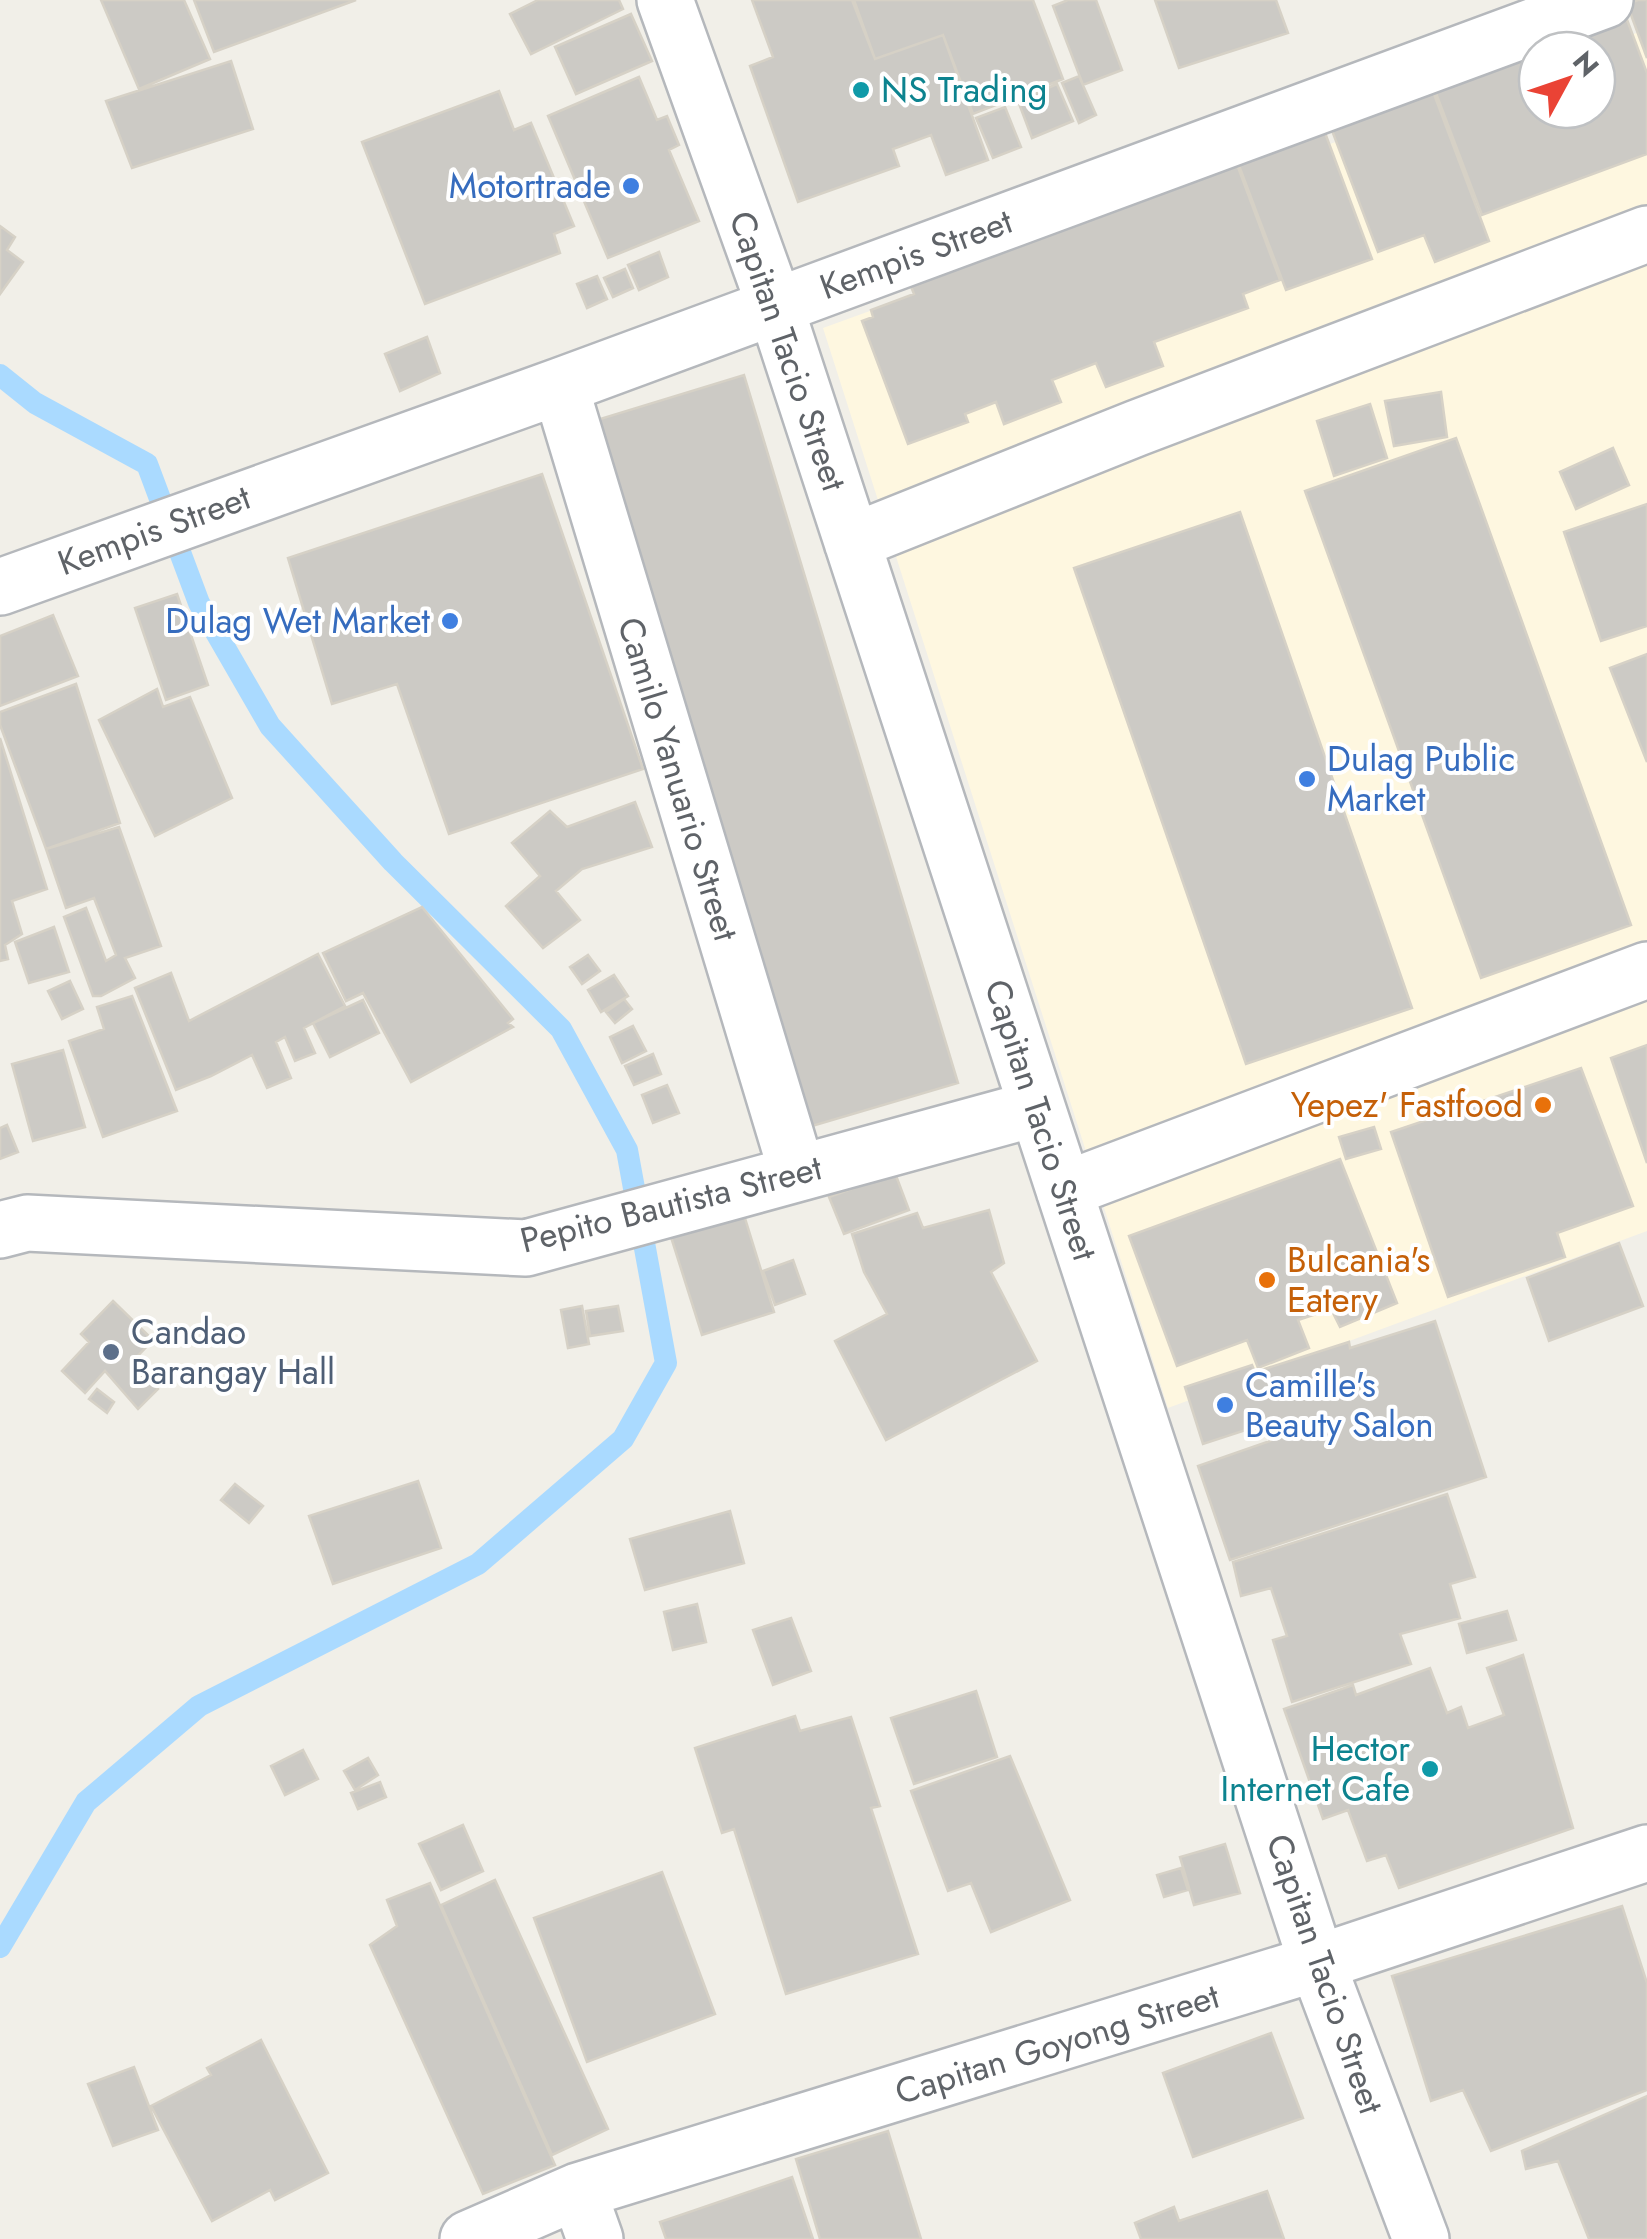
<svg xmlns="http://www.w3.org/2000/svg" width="1647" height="2239" viewBox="0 0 1647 2239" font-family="Jost,sans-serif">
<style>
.commercial{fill:#fef7e0}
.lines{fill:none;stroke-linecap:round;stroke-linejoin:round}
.stream{stroke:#aadaff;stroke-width:22}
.building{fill:#cccac5;stroke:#d6d1c6;stroke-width:2.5;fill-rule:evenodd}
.minor-casing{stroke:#b5b8bc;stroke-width:60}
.minor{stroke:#fff;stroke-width:55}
.culture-dot{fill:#0f9aa8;stroke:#fff;stroke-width:4}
.shop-dot{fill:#3f7fe0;stroke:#fff;stroke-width:4}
.food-dot{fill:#e8710a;stroke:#fff;stroke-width:4}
.service-dot{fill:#5c6f8a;stroke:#fff;stroke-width:4}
.labels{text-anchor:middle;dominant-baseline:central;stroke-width:8;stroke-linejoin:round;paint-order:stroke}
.culture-label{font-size:35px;fill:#0d838f;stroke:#fff;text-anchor:start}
.shop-label{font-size:35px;fill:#366cbe;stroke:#fff;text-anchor:end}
.street-label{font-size:35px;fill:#5f6368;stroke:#fff}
.food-label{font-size:35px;fill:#c56008;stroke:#fff;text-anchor:end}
.service-label{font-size:35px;fill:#4e5e75;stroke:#fff;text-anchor:start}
</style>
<rect width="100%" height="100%" fill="#f1efe8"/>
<!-- commercial -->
<path class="commercial" d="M1647,29V1231L1168,1408L823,328L1537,69V110H1597V50H1590Z"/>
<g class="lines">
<!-- stream -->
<path class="stream" d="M0,375L35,403L147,464L199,603L270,726L393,862L561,1029L627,1150L666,1363L623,1439L478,1564L199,1706L86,1802L0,1947"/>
</g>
<!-- building -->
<path class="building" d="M101,0H184L210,59L139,89Z
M194,0H356L214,52Z
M538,0H619L623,9L531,54L510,14Z
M752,0H852L875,59L943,35L988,160L946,175L931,135L893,149L899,166L798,202L750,66L773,57Z
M854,0H1033L1063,79L973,114L943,35L875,59Z
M1068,0H1096L1122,70L1083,85L1053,6Z
M1155,0H1276L1288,33L1179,68Z
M1638,0H1647V58L1627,4Z
M1623,9L1647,73V154L1482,215L1431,80ZM1537,50H1597V110H1537Z
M631,14L652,61L576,94L555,47Z
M231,61L253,129L132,168L106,101Z
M1079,76L1096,115L1079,123L1062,83Z
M639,77L657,120L667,116L679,145L669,150L699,221L608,258L548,116Z
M1428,78L1489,241L1435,262L1424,235L1378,252L1328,120Z
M1057,84L1073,121L1032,138L1018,101Z
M499,91L514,130L531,123L574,226L554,234L560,253L425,304L362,142Z
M1005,107L1021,147L993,158L976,118Z
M1321,122L1372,259L1286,290L1235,155Z
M1235,159L1280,280L1243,294L1248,308L1154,342L1163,366L1106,387L1096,363L1052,380L1061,402L1004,424L996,402L965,414L968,422L908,444L862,321L873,317L871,310L914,294L910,284Z
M0,226L15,237L7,250L23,262L0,294Z
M659,252L668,277L639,290L628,265Z
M625,269L633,288L613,297L604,278Z
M597,276L607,299L587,308L577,284Z
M427,337L440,373L400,391L385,354Z
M744,375L958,1083L802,1129L587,423Z
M1441,392L1447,437L1394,446L1385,401Z
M1370,404L1387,458L1334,476L1317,421Z
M1456,438L1631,925L1481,978L1305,491Z
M1613,448L1629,485L1576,509L1560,472Z
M542,474L643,769L449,834L397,684L332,704L288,558Z
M1647,504V626L1601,641L1564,532Z
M1240,512L1412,1008L1246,1064L1074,568Z
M177,594L208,685L166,700L135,608Z
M53,615L78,676L0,706V636Z
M1647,654V762L1610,668Z
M76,684L120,823L46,849L0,725V712Z
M157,689L163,707L190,697L232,798L155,836L99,720Z
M0,738L47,889L12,901L22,934L5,945L8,959L0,961Z
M635,802L652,847L582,869L556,891L580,920L543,948L506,906L540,876L512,843L550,811L567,827Z
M119,827L161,946L125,958L135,978L101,996H93L64,917L86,908L106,961L116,955L94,898L66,908L46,849Z
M422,907L513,1019L508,1023L513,1027L411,1082L363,993L346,1001L323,953Z
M54,927L69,972L29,983L15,942Z
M318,954L345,1006L304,1028L315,1053L295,1061L285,1037L276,1042L291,1078L267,1088L252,1055L211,1076L176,1090L135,988L171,973L189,1021Z
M588,955L600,971L582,984L570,967Z
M614,975L628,996L601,1012L588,990Z
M70,981L83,1009L62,1019L48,991Z
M132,996L177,1111L103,1137L69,1041L104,1029L97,1007Z
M624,999L632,1009L615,1023L606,1012Z
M363,1000L379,1033L330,1057L313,1023Z
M633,1026L646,1051L622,1063L610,1037Z
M1647,1045V1163L1611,1058Z
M63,1050L85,1127L33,1141L12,1064Z
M653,1054L661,1074L634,1085L625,1066Z
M1581,1068L1633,1206L1557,1233L1565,1257L1448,1297L1391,1132Z
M667,1085L679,1113L653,1123L642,1095Z
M7,1125L18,1152L0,1159V1128Z
M1374,1127L1381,1149L1346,1159L1339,1137Z
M1340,1159L1397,1303L1340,1327L1331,1309L1298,1320L1309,1348L1258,1368L1247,1340L1177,1366L1129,1236Z
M895,1173L909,1210L844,1234L829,1197Z
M989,1210L1004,1263L991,1272L1037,1361L886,1440L835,1341L887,1314L864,1272L852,1234L917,1213L923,1228Z
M744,1215L774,1312L702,1335L671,1237Z
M1619,1243L1643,1306L1549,1341L1527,1278Z
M793,1260L805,1294L775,1305L763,1271Z
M113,1301L153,1340L132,1362L158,1389L138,1409L105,1371L85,1393L62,1371L89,1342L81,1334Z
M582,1306L589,1344L568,1348L561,1310Z
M618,1306L623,1331L590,1336L586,1311Z
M1435,1321L1486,1477L1230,1560L1198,1466L1270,1441L1264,1424L1203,1444L1185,1387L1252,1365L1255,1372L1349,1342L1350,1348Z
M97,1389L114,1402L107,1413L89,1399Z
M418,1481L441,1548L333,1584L309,1516Z
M235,1484L263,1506L249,1523L221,1500Z
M1447,1494L1475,1577L1450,1584L1460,1618L1400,1634L1411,1664L1292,1702L1273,1640L1287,1636L1271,1588L1241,1596L1233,1562Z
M730,1511L744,1563L645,1590L630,1539Z
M697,1604L706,1642L673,1650L664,1612Z
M1507,1611L1516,1640L1467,1653L1459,1624Z
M791,1618L811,1671L773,1685L753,1630Z
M1523,1655L1573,1828L1399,1888L1386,1855L1367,1861L1348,1810L1323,1819L1284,1709L1353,1685L1356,1695L1430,1668L1447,1713L1461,1707L1468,1728L1504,1715L1487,1668Z
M976,1691L997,1757L914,1784L891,1718Z
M795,1716L800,1731L851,1717L880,1806L871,1808L918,1954L786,1994L734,1829L722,1833L695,1748Z
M303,1750L318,1779L285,1795L271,1766Z
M1010,1756L1070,1900L991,1932L971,1883L948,1891L911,1791Z
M368,1758L378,1775L355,1790L344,1771Z
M380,1782L386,1797L358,1809L351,1793Z
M463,1825L483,1871L441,1890L419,1844Z
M1225,1844L1240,1893L1194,1905L1180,1857Z
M1181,1868L1188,1890L1164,1897L1157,1875Z
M662,1872L715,2014L587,2062L534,1918Z
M495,1880L608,2129L552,2155L441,1905Z
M430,1883L555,2165L483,2194L370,1945L397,1926L387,1900Z
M1622,1906L1647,1983V2090L1491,2151L1463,2090L1431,2101L1392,1976Z
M1271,2033L1303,2118L1193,2157L1163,2073Z
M261,2040L328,2173L275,2200L270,2190L212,2221L151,2106L211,2075L207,2068Z
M134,2067L158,2130L113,2146L88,2084Z
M1647,2096V2239H1589L1558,2161L1526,2169L1522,2151Z
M888,2131L921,2239H820L796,2159Z
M792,2177L813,2239H666L660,2222Z
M1267,2191L1284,2239H1141L1135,2223L1174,2207L1179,2221Z"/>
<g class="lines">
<defs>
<path id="minor" d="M665,0L775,306L1317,1963L1421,2239
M560,386L797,1172
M852,542L1137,428L1647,234
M0,587L560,386L1605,0
M1064,1190L1647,970
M0,1230L27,1223L526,1248L1037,1108
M578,2191L595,2239
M468,2239L578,2191L1317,1963L1647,1853"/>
</defs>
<!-- minor casing -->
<use href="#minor" class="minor-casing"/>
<!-- minor -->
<use href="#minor" class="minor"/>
</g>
<!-- markers -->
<g class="culture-dot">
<circle cx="861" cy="90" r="10"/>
<circle cx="1430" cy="1769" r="10"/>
</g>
<g class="shop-dot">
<circle cx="631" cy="186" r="10"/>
<circle cx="450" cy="621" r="10"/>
<circle cx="1307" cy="779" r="10"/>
<circle cx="1225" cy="1405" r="10"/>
</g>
<g class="food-dot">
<circle cx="1543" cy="1105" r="10"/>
<circle cx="1267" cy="1280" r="10"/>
</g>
<circle class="service-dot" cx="111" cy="1352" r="10"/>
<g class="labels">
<!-- culture labels -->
<g class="culture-label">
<text x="881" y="90">NS Trading</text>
<text x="1410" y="1749" text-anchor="end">Hector<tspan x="1410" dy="40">Internet Cafe</tspan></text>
</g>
<!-- shop labels -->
<g class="shop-label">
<text x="611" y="186">Motortrade</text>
<text x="430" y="621">Dulag Wet Market</text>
<text x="1327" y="759" text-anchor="start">Dulag Public<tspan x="1327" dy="40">Market</tspan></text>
<text x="1245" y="1385" text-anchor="start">Camille's<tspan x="1245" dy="40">Beauty Salon</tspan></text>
</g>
<!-- street labels -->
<g class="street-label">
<text transform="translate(916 254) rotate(-20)">Kempis Street</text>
<text transform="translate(788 351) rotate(71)">Capitan Tacio Street</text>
<text transform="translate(154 530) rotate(-20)">Kempis Street</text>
<text transform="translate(678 779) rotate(73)">Camilo Yanuario Street</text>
<text transform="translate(1041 1120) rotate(72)">Capitan Tacio Street</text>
<text transform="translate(671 1204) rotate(-14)">Pepito Bautista Street</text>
<text transform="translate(1325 1974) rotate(71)">Capitan Tacio Street</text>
<text transform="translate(1057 2044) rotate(-17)">Capitan Goyong Street</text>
</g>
<!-- food labels -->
<g class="food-label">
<text x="1523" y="1105">Yepez' Fastfood</text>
<text x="1287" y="1260" text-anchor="start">Bulcania's<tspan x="1287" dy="40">Eatery</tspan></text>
</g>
<!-- service labels -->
<g class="service-label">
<text x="131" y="1332">Candao<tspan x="131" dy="40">Barangay Hall</tspan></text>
</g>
</g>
<!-- north arrow -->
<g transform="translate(1567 80) rotate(50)"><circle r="48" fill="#ffffff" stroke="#bfc1c3" stroke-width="2.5"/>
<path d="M0-8L18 38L0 25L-18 38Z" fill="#ea4335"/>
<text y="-15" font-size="28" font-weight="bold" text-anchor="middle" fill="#5f6368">N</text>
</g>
</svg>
